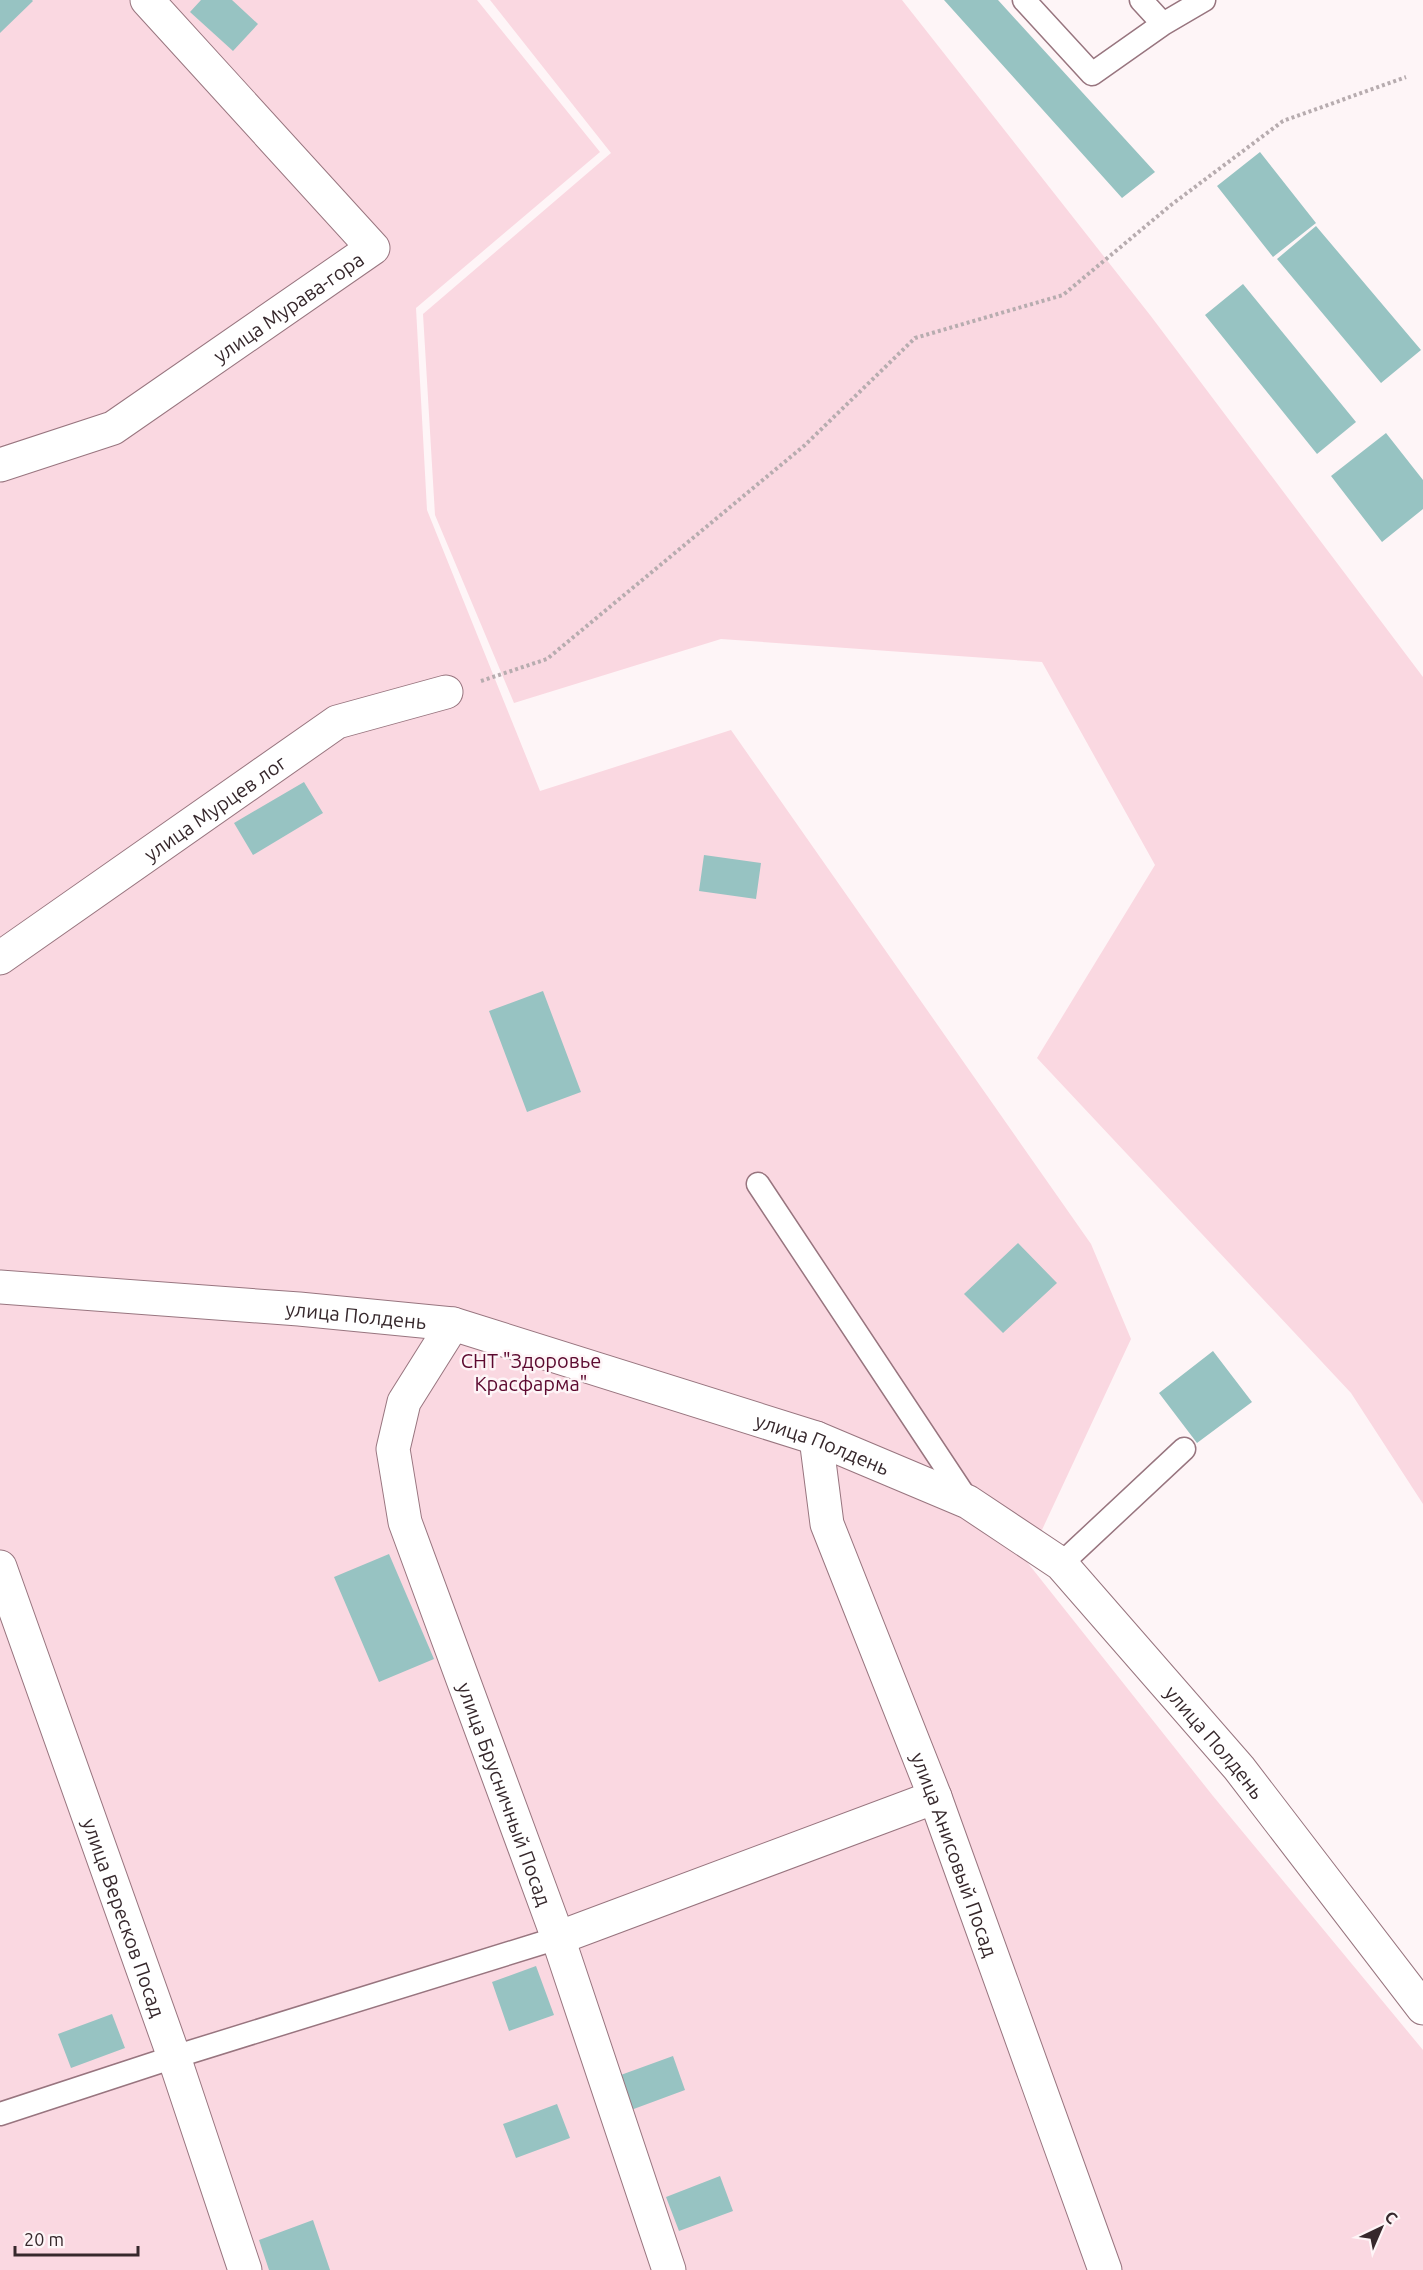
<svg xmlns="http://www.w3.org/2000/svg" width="1423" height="2270" viewBox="0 0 1423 2270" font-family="Ubuntu,sans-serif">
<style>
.green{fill:#fad8e1}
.building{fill:#97c3c2}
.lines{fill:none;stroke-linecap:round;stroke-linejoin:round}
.lane-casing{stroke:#98757f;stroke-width:25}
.street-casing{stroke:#98757f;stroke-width:35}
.path{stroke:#b7acaf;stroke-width:4;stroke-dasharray:3 3;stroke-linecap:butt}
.lane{stroke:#fff;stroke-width:22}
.street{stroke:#fff;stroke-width:33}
.labels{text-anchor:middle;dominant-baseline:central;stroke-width:5;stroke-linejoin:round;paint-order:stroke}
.street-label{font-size:20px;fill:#36282c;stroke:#fef5f7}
.park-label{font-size:20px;fill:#5c092f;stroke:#fef5f7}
</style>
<rect width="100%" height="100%" fill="#fef5f7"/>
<!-- green -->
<path class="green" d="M0,0H477L600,152L416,308L427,510L540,791L731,730L1091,1244L1131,1339L1027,1562L1213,1796L1423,2050V2270H0Z
M490,0H902L1150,315L1423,677V1504L1351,1393L1037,1058L1155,865L1042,662L721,639L514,703L435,515L423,314L611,153Z"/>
<!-- building -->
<path class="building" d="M0,0H32L33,1L0,33Z
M201,0H232L258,24L233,51L190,12Z
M944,0H998L1155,172L1122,198Z
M1260,152L1316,223L1273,257L1217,186Z
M1316,226L1421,350L1381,383L1277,259Z
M1243,284L1356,422L1317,454L1205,315Z
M1386,433L1423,480V509L1382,542L1331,476Z
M304,782L323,813L253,855L234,823Z
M704,855L761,863L756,899L699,891Z
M543,991L581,1092L527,1112L489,1011Z
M1018,1243L1057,1283L1003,1333L964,1294Z
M1213,1351L1252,1402L1197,1443L1159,1393Z
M389,1554L434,1659L379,1682L334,1577Z
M536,1966L554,2015L509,2031L492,1982Z
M112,2014L125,2048L71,2068L58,2034Z
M673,2056L685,2090L631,2110L618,2076Z
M557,2104L570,2138L516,2158L503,2124Z
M720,2176L733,2211L679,2231L666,2197Z
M313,2220L330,2270H269L259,2240Z"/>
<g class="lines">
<defs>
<path id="lane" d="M1024,0L1092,74L1163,24
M1141,0L1163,24L1204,0
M758,1184L968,1501
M1061,1564L1184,1449
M0,2114L174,2057L558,1938"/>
<g id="street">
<path id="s1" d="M0,465L113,428L373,248L147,0"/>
<path id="s2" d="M0,958L337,722L446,692"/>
<path id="s3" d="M0,1287L299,1309L453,1324L816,1438L968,1502L1061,1564L1239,1768L1423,2008"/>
<path id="s4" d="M453,1324L404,1402L393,1449L405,1522L558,1938L669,2270"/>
<path id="s5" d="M816,1438L827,1524L935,1797L1105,2270"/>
<path id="s6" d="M0,1567L174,2057L245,2270"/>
<path d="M558,1938L935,1797"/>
</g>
</defs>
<!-- lane casing -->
<use href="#lane" class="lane-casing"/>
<!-- street casing -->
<use href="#street" class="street-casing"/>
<!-- path -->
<path class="path" d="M481,681L547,659L805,445L915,338L1063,295L1171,205L1283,121L1406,77"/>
<!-- lane -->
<use href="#lane" class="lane"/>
<!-- street -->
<use href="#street" class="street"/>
</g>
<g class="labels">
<!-- street labels -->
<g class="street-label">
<text stroke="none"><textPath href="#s1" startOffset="332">улица Мурава-гора</textPath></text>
<text stroke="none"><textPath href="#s2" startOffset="262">улица Мурцев лог</textPath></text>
<text stroke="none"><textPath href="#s3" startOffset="357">улица Полдень</textPath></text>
<text stroke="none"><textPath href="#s3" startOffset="843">улица Полдень</textPath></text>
<text stroke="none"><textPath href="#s3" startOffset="1347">улица Полдень</textPath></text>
<text stroke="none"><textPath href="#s4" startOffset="504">улица Брусничный Посад</textPath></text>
<text stroke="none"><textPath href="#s5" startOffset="441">улица Анисовый Посад</textPath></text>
<text stroke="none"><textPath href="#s6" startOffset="372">улица Вересков Посад</textPath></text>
</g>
<!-- park labels -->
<g class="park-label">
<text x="531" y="1360">СНТ "Здоровье<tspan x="531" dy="23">Красфарма"</tspan></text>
</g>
</g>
<!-- north arrow -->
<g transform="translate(1381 2228) rotate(44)" stroke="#fef5f7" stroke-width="4.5" paint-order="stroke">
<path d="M0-4.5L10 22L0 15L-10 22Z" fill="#36282c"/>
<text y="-9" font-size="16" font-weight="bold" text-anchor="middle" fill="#36282c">С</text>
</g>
<!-- scale -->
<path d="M15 2246v9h123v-9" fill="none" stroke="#36282c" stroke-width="3"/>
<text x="24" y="2246" font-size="18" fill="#36282c" stroke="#fef5f7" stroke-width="4.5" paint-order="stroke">20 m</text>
</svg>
